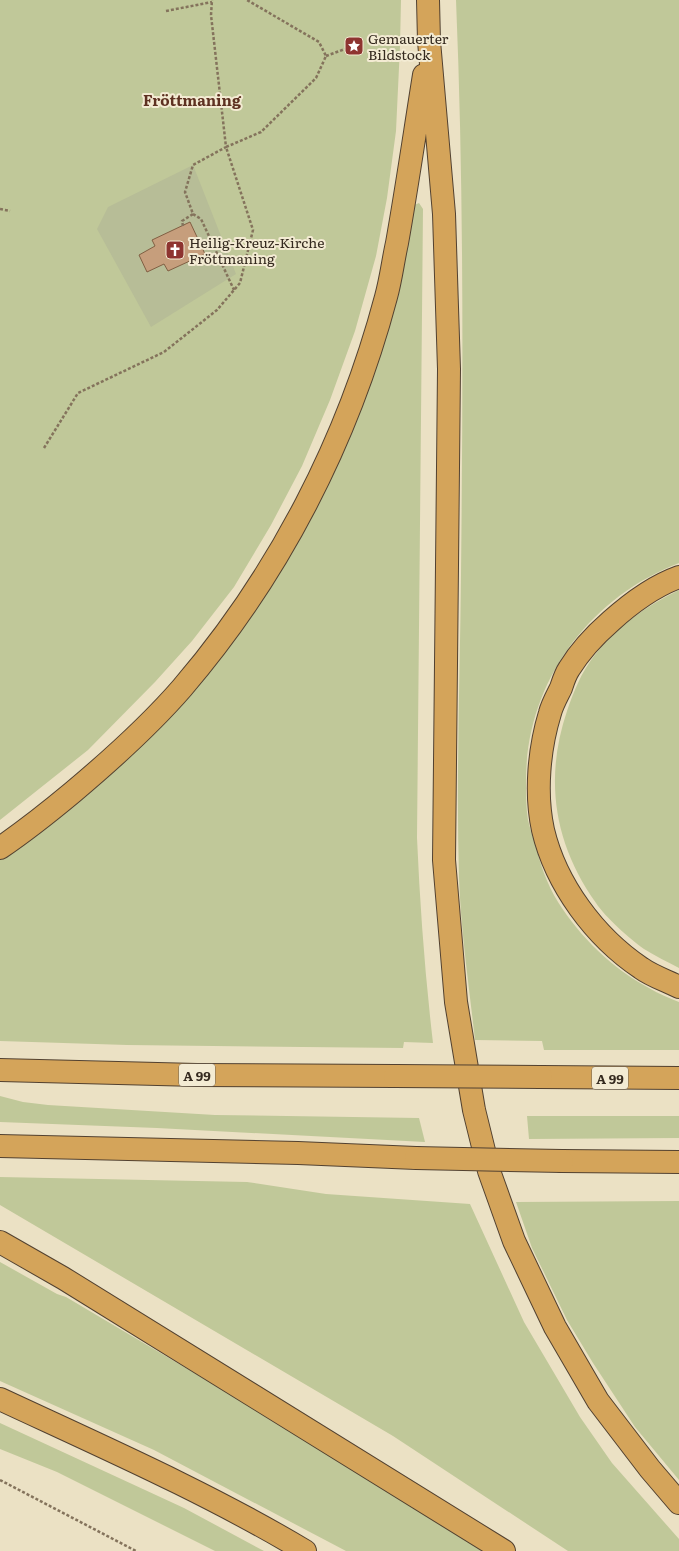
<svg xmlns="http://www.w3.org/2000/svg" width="679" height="1551" viewBox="0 0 679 1551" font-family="Literata,serif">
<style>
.green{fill:#c0c899}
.cemetery{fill:#b7bd97;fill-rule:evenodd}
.building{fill:#c69e7c;stroke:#815f43}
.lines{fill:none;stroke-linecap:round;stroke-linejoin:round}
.motorway-casing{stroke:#524130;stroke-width:24}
.path{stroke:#84735c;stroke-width:2.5;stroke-dasharray:3 2;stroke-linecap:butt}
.motorway{stroke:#d4a45a;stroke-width:22}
.motorway-bridge-casing{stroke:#524130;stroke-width:24;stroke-linecap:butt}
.motorway-bridge{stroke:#d4a45a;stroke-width:22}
.labels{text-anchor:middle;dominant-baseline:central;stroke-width:4;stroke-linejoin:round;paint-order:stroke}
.shield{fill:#f3ebd3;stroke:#6e6455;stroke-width:1}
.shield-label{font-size:13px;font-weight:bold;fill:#352a1f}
.poi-label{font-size:14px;fill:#352a1f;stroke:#f3ebd3;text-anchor:start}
.neighbourhood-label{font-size:15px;font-weight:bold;fill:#5e3121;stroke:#f3ebd3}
</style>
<rect width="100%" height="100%" fill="#ebe1c4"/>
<!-- green -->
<path class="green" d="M0,0H401L400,46L396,131L387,198L376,256L355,331L330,400L302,466L271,525L234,587L192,641L155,682L88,750L0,820Z
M456,0H679V563C588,598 526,683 526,781C526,794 526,808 528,820C530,828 532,836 535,843C540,864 547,884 558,902C580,937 613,969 649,988C659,994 669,998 679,1002V1050H544L542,1041L475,1040C469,986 461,932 459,878C456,777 460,676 461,575C463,383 464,192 456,0Z
M419,203L423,209L417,838C420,906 425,975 433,1043L404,1042L403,1048L127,1045L0,1041V858L59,816L286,556L412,206Z
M679,590V968C668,962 655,956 644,949C630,939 605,917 596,903C554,844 544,779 567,711C574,691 581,673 594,656C616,627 646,606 679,590Z
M0,1096L23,1102L48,1105L215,1115L419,1118L425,1142L157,1128L0,1122Z
M527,1116H679V1138L529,1139Z
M0,1177L247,1182L326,1194L470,1204L524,1322L580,1417L612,1463L679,1539V1551H568L393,1436L0,1205Z
M679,1201V1480L635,1427L593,1363L567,1320L532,1248L516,1202Z
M0,1262L57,1294L66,1297L250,1406L483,1551H346L154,1450L0,1381Z
M0,1423L184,1508L264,1551H215L57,1472L0,1449Z"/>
<!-- cemetery -->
<path class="cemetery" d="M193,165L236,274L151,327L97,229L108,207ZM190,222L205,254L168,271L164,264L147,271L139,255L155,246L152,240Z"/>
<!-- building -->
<path class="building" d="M190,222L205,254L168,271L164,264L147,272L139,255L155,246L152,240Z"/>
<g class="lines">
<defs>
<path id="motorway" d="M428,0L429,41L444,214L449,369L444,860L456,1002L474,1110L489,1171L514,1241L555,1327L598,1401L650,1469L679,1503
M679,577C654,586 631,603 611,621C595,635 580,651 569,669C565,675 563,682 561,688C557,696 552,705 550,713C539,749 535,793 543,830C556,885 595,937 641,968C652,976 667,981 679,987
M0,848C25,831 49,812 73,792C111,760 149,726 182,688C279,575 348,440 386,297C391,279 393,261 397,243C407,187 415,131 424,75
M0,1070L197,1075L395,1076
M541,1077L679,1078
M0,1146L298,1153L416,1158
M562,1161L679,1162
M0,1242L63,1278L504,1551
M0,1399C103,1447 208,1493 305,1551"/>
</defs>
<!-- motorway casing -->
<use href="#motorway" class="motorway-casing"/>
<!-- path -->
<path class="path" d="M166,11L212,2
M326,56L345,49
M0,209L10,211
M193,214L201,219L234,290
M183,226L182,221L193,214L185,192L193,165L226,147L211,15L212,0
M44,448L78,393L164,352L217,310L240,283L253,230L226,147L261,132L316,78L326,56L319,42L247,0
M0,1480L136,1551"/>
<!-- motorway -->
<use href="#motorway" class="motorway"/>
<defs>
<path id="motorway-bridge" d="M395,1076L541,1077
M416,1158L562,1161"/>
</defs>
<!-- motorway-bridge casing -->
<use href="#motorway-bridge" class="motorway-bridge-casing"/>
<!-- motorway-bridge -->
<use href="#motorway-bridge" class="motorway-bridge"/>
</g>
<!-- icons -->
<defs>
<symbol id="sight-square" viewBox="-11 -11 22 22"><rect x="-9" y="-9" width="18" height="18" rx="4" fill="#8e3430" stroke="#f3ebd3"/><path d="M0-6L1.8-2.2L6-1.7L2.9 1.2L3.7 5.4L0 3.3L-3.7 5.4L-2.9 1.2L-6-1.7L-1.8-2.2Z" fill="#fff"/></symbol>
<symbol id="church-square" viewBox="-11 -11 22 22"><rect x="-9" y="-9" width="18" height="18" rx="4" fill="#8e3430" stroke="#f3ebd3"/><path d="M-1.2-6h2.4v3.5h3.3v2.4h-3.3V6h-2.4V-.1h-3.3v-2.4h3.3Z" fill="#fff"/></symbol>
</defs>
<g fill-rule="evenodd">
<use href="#sight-square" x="343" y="35" width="22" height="22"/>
<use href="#church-square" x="164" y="239" width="22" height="22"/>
</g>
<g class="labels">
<!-- shield labels -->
<g class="shield">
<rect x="179" y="1064" width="36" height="22" rx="3"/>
<rect x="592" y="1067" width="36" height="22" rx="3"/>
</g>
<g class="shield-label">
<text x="197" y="1075">A 99</text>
<text x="610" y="1078">A 99</text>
</g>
<!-- poi labels -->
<g class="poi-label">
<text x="368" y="38">Gemauerter<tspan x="368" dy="16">Bildstock</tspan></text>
<text x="189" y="242">Heilig-Kreuz-Kirche<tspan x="189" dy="16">Fröttmaning</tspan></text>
</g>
<!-- neighbourhood labels -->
<g class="neighbourhood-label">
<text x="192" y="99">Fröttmaning</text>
</g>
</g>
</svg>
